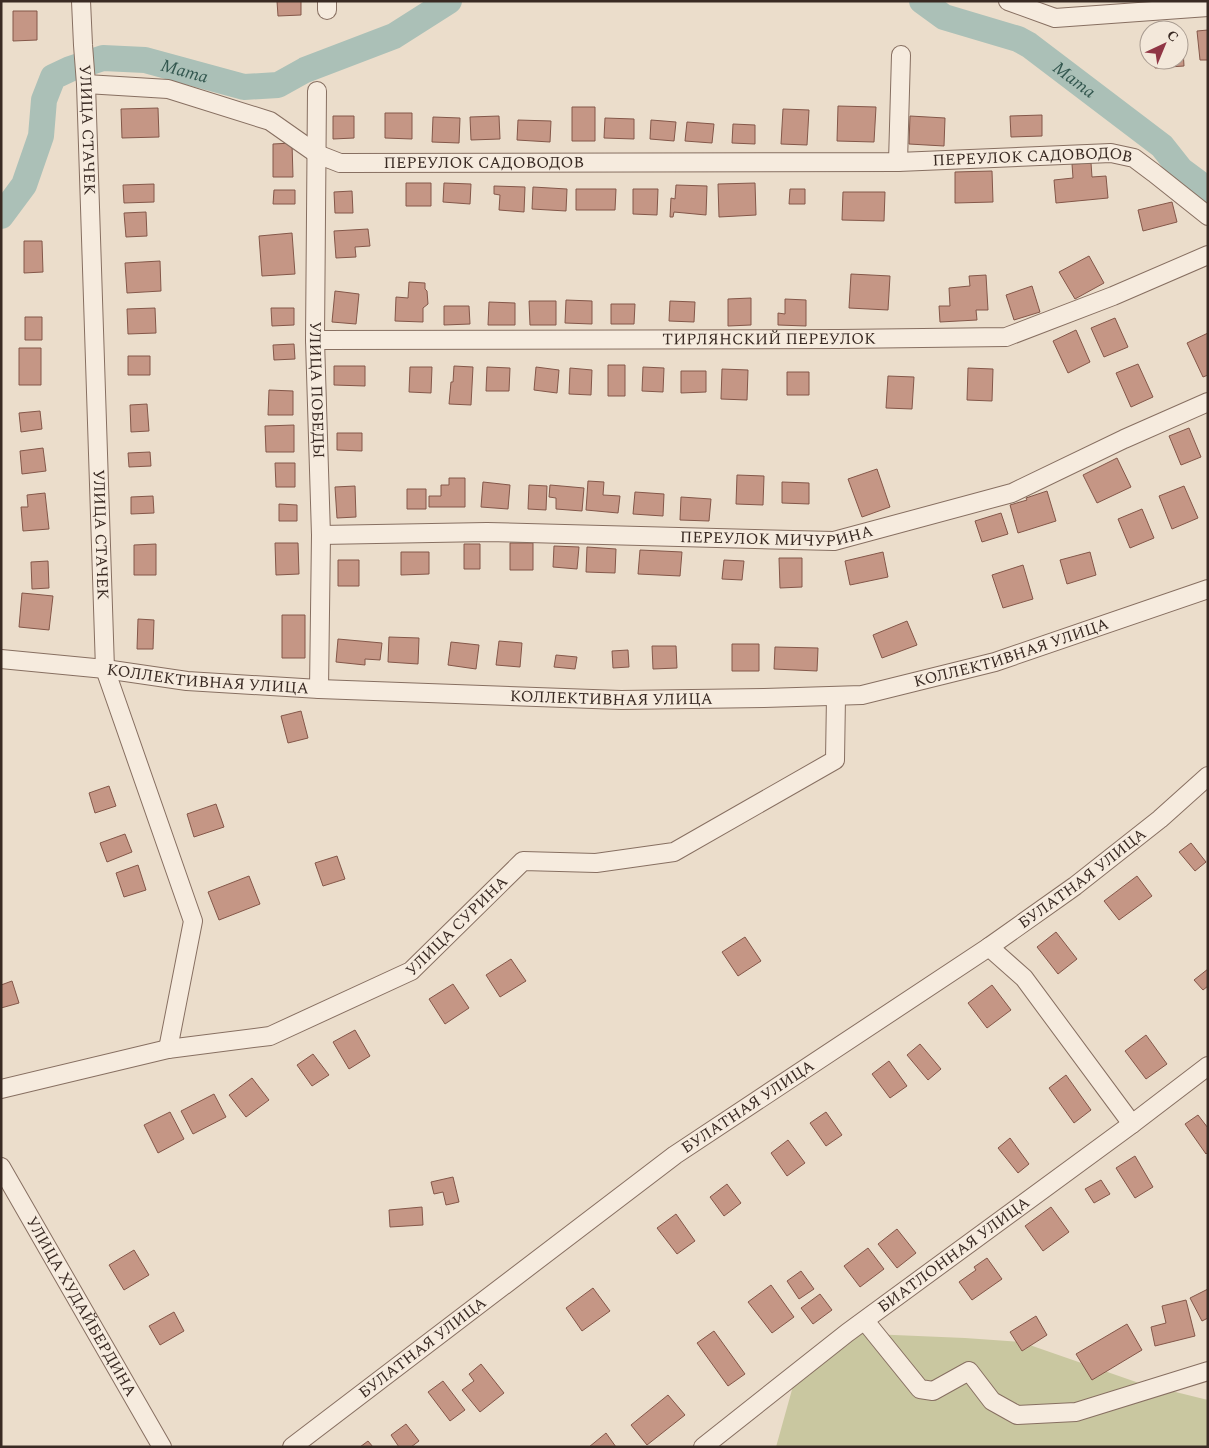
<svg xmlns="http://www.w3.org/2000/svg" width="1209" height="1448" viewBox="0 0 1209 1448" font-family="Spectral,serif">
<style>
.green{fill:#c9c7a0}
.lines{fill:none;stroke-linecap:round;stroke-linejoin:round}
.river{stroke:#abc0b7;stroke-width:26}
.building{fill:#c59685;stroke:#845749}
.minor-casing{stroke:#876f61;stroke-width:20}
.minor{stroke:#f6ebde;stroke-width:18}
.labels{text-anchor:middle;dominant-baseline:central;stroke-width:4;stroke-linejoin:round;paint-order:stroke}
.street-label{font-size:16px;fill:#392a23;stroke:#f3e8da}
.water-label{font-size:18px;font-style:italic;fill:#33574f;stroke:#f3e8da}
</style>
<rect width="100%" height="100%" fill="#ebddcb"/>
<!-- green -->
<path class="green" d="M847,1333L965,1338L1021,1342L1139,1383L1208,1400V1447H776L800,1361Z"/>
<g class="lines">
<!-- river -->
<g class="river">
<path id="s1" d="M922,1L944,17L1018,39L1029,45L1162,146L1181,170L1208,190"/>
<path id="s2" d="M1,216L24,185L41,136L44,100L53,77L70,69L103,58L145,60L244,87L278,85L305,70L394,36L449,1"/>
</g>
</g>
<!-- building -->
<path class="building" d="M277,1H301V15L278,16Z
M13,11H37V40L13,41Z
M1208,30V60H1200L1197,31Z
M1179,33H1182L1184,66L1155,68L1154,60H1179Z
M838,106L876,107L874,142L837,141Z
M572,107H595V141H572Z
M158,108L159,137L122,138L121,109Z
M783,109L809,110L807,145L781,144Z
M385,113H412V139L385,138Z
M1042,115V136L1011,137L1010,116Z
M333,116H354V138L333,139Z
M499,116L500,139L471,140L470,117Z
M910,116L945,118L944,146L909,144Z
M433,117L460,118L459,143L432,142Z
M605,118L634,119V139L604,138Z
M518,120L551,121L550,142L517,140Z
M651,120L676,122L674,141L650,139Z
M687,122L714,124L712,143L685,141Z
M733,124L755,125V144L732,143Z
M292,143L293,177H273V144Z
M1091,163L1092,177L1106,176L1108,198L1056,203L1054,180L1073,178L1072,164Z
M992,171L993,202L955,203V172Z
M406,183H431V206H406Z
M444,183L471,184L470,204L443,202Z
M755,183L756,215L719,217L718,184Z
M154,184V202L124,203L123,185Z
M676,185L707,186L706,215L674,212L673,217H670L671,198L675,199Z
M494,186L525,187L524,212L499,210L500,195L494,194Z
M533,187L567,189L566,211L532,209Z
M576,189H616L615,210H576Z
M633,189H658L657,215L633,214Z
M790,189H805V204H789Z
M274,190H295V204H273Z
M352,191L353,213H335L334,192Z
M843,192H885L884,221L842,220Z
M1172,202L1177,222L1143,231L1138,210Z
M146,212L147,236L126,237L124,213Z
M368,229L370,246L355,247L356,257L336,258L334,231Z
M292,233L295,274L262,276L259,236Z
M24,241H42L43,272L24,273Z
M1089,256L1104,283L1075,299L1059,272Z
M160,261L161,291L127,293L125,263Z
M851,274L890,276L888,310L849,308Z
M986,275L988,310H976L977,320L940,322L939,306H950L949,288L970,286L969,276Z
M409,282L425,283V289L427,291L428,304L423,308V322L395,321L396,297L408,298Z
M1032,286L1040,312L1014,320L1006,295Z
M335,291L359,294L356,324L332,322Z
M751,298V325L728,326V299Z
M785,299L806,300V326L778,325V313L785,314Z
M566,300L592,301V324L565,323Z
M529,301H556V325H530Z
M670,301L695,302L694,322L669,321Z
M489,302L515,303V325H488Z
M611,304H635L634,324H611Z
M444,306H469L470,324L444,325Z
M155,308L156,333L128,334L127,309Z
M271,308H294V325L272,326Z
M25,317H42V340H25Z
M1115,318L1128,347L1104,357L1091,328Z
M1076,330L1090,362L1068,373L1053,341Z
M1208,333V375L1203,377L1187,343Z
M294,344L295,359L274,360L273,345Z
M19,348H41V385H19Z
M128,356H150V375H128Z
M1138,364L1153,397L1131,407L1116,373Z
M608,365H625V396H608Z
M334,366H365V386L334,385Z
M454,366L473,367L471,405L449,404L451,382H453Z
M410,367H432L431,393L409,392Z
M487,367L510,368L509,391H486Z
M536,367L559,370L557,393L534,390Z
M643,367L664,368L663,392L642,391Z
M570,368L592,370L591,395L569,394Z
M968,368L993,369L992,401L967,400Z
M722,369L748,370L747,400L721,399Z
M681,371H706V392L681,393Z
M787,372H809V395H787Z
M888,376L914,377L912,409L886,408Z
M269,390L293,391V415H268Z
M147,404L149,431L131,432L130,405Z
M40,411L42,429L21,432L19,413Z
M294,425V452H266L265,426Z
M1189,428L1201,457L1181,465L1169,436Z
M337,433H362V451L337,450Z
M43,448L46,471L22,474L20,451Z
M150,452L151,466L129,467L128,453Z
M1117,458L1131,487L1097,503L1083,475Z
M275,463H295V487H276Z
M877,469L890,507L862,517L848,479Z
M737,475L764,476L763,505L736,504Z
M449,478H465V507H429V496H441V485H449Z
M588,481L604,482L603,495L620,496L618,513L586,510Z
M483,482L510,485L508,509L481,507Z
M782,482L809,483V504L782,503Z
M529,485L547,486L546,510L528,509Z
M550,485L584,488L582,511L556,509V498L549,497Z
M355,486L356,517L337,518L335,487Z
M1184,486L1198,518L1172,529L1159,496Z
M407,489H426V509H407Z
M1047,491L1056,521L1018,533L1010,505L1027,500L1026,498Z
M635,492L664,494L663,516L633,514Z
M45,493L49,529L23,531L21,507H28L27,495Z
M153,496L154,513L131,514V497Z
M681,497L711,499L709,521L680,520Z
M279,504L297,505V521H279Z
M1142,509L1154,538L1130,548L1118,519Z
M1001,513L1008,534L982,542L975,521Z
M275,543H298L299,574L276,575Z
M510,543H533V570H510Z
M156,544V575H134V545Z
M464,544H480V569H464Z
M554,546L579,547L577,569L553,567Z
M587,547L616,549L615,573L586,572Z
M640,550L682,552L680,576L638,574Z
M401,552H429V574L401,575Z
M883,552L888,577L850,585L845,561Z
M1090,552L1096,575L1067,584L1060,560Z
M779,558H802V587L780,588Z
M338,560H359V586H338Z
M724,560L744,561L742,580L722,579Z
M48,561L49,588L32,589L31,562Z
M1023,565L1033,599L1003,608L992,575Z
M22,593L53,596L49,630L19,627Z
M282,615H305V658H282Z
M138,619L154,620L153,649H137Z
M907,621L917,645L882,658L873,635Z
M389,637L419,638L418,664L388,662Z
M338,639L382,643L380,660L365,659V665L336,662Z
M499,641L522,643L520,667L496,665Z
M451,642L479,645L476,669L448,665Z
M732,644H759V671H732Z
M652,646H676L677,668L653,669Z
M775,647L818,648L817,671L774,669Z
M628,650L629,667L613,668L612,651Z
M556,655L577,657L575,669L554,667Z
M301,711L308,738L288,743L281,716Z
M109,786L116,806L95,813L89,793Z
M216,804L224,827L194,837L187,814Z
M125,834L132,852L107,862L100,843Z
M1191,843L1206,862L1195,871L1179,852Z
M337,856L345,879L323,886L315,863Z
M138,865L146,890L124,897L116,873Z
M249,876L260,904L219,920L208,892Z
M1137,876L1152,896L1119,920L1104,901Z
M1056,932L1077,959L1058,974L1037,947Z
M745,937L761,961L738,976L722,952Z
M511,959L526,981L500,997L486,975Z
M1208,969V986L1203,990L1194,980Z
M12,981L19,1003L1,1008V985Z
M453,984L469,1008L445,1024L429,999Z
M992,985L1011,1010L987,1028L968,1003Z
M355,1030L370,1056L349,1069L333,1042Z
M1146,1035L1167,1064L1146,1079L1125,1051Z
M920,1044L941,1069L928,1080L907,1055Z
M313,1054L329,1075L312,1086L297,1065Z
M889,1061L907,1086L890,1098L872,1074Z
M1066,1075L1091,1110L1074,1123L1049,1088Z
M252,1078L269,1100L246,1117L229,1095Z
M214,1094L226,1117L193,1134L181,1111Z
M170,1112L184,1139L158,1153L144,1125Z
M826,1112L842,1135L826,1146L810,1123Z
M1198,1115L1208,1128V1152L1206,1154L1185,1124Z
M1010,1138L1029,1164L1018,1173L998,1148Z
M788,1140L805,1163L787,1176L771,1153Z
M1135,1156L1153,1187L1135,1198L1116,1168Z
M453,1177L459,1202L446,1205L443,1192L434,1194L431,1182Z
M1101,1180L1110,1194L1094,1203L1085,1189Z
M727,1184L741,1203L724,1216L710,1197Z
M422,1207L423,1225L390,1227L389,1210Z
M1051,1207L1069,1232L1043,1251L1025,1226Z
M676,1214L695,1241L677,1254L657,1228Z
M897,1229L916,1253L897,1268L878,1244Z
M868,1248L884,1269L860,1287L844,1266Z
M134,1250L149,1275L124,1290L109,1265Z
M987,1258L1002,1279L972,1300L959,1282L976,1270L974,1267Z
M801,1271L814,1289L799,1299L787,1281Z
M771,1285L794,1317L772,1333L748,1302Z
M593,1288L610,1311L582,1331L566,1308Z
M1208,1289V1318L1202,1321L1190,1298Z
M820,1294L832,1310L813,1324L801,1308Z
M1186,1300L1195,1336L1155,1346L1151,1327L1166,1323L1162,1306Z
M174,1312L184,1331L160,1345L149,1326Z
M1036,1316L1047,1335L1022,1351L1010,1332Z
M1127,1324L1142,1350L1092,1380L1076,1354Z
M714,1331L745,1374L728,1386L697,1343Z
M481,1364L504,1393L480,1412L462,1390L474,1381L469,1374Z
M443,1381L465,1410L450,1421L428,1392Z
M668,1395L685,1415L647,1445L631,1425Z
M406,1424L419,1441L411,1447H399L391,1435Z
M606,1433L616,1447H589Z
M368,1441L373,1447H360Z"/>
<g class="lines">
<defs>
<g id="minor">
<path id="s3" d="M81,1L83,45L86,84L105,669L193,921L168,1049"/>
<path d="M327,1V10"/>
<path d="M1008,1L1055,18L1208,7"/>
<path id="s4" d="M86,84L168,89L270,121L317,154L340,163L898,162L1111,153L1134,158L1154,173L1208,216"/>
<path id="s5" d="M317,91L315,340L321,535L319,689"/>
<path d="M898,162L901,55"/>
<path id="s6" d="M315,340L839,339L1006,337L1113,296L1208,255"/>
<path id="s7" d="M321,535L487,532L834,541L1012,493L1124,439L1208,402"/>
<path id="s8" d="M1,659L105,669L187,681L319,689L621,700L764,698L862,695L995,662L1208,589"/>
<path d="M989,947L1024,978L1132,1124"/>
<path id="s9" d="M1,1089L168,1049L270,1036L411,971L523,861L596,863L674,852L835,760L836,696"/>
<path id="s10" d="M1,1167L162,1447"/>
<path d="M865,1321L920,1389L933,1391L969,1371L992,1401L1017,1415L1076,1412L1208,1371"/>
<path id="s11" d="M292,1447L675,1155L989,947L1075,886L1160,819L1208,776"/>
<path id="s12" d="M703,1447L847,1333L1132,1124L1208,1066"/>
</g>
</defs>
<!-- minor casing -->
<use href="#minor" class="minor-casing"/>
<!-- minor -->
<use href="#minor" class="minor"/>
</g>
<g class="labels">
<!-- street labels -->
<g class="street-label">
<text stroke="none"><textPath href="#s3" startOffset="129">УЛИЦА СТАЧЕК</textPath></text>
<text stroke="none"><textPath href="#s4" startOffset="964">ПЕРЕУЛОК САДОВОДОВ</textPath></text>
<text stroke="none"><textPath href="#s4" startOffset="415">ПЕРЕУЛОК САДОВОДОВ</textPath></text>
<text stroke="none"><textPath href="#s6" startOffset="454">ТИРЛЯНСКИЙ ПЕРЕУЛОК</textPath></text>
<text stroke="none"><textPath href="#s5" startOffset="299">УЛИЦА ПОБЕДЫ</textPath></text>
<text stroke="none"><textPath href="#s7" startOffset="456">ПЕРЕУЛОК МИЧУРИНА</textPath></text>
<text stroke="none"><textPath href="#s3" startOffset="534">УЛИЦА СТАЧЕК</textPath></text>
<text stroke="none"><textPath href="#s8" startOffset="1018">КОЛЛЕКТИВНАЯ УЛИЦА</textPath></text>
<text stroke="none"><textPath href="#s8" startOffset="208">КОЛЛЕКТИВНАЯ УЛИЦА</textPath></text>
<text stroke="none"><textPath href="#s8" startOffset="612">КОЛЛЕКТИВНАЯ УЛИЦА</textPath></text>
<text stroke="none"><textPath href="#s11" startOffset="974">БУЛАТНАЯ УЛИЦА</textPath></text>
<text stroke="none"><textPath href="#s9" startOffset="494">УЛИЦА СУРИНА</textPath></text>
<text stroke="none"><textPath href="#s11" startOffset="569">БУЛАТНАЯ УЛИЦА</textPath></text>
<text stroke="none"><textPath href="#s12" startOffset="316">БИАТЛОННАЯ УЛИЦА</textPath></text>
<text stroke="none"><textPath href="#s10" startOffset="161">УЛИЦА ХУДАЙБЕРДИНА</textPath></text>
<text stroke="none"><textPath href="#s11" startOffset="164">БУЛАТНАЯ УЛИЦА</textPath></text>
</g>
<!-- water labels -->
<g class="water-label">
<text stroke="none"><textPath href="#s2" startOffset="288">Мата</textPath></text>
<text stroke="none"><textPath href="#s1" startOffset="174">Мата</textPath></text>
</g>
</g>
<!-- border -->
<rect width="1209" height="1448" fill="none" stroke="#392a23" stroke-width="5"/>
<!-- north arrow -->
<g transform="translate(1164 45) rotate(44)"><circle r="24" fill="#f3e8da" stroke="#a99c91"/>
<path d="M0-4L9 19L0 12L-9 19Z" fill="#903645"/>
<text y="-8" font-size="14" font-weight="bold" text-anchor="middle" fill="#392a23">С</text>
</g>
</svg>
